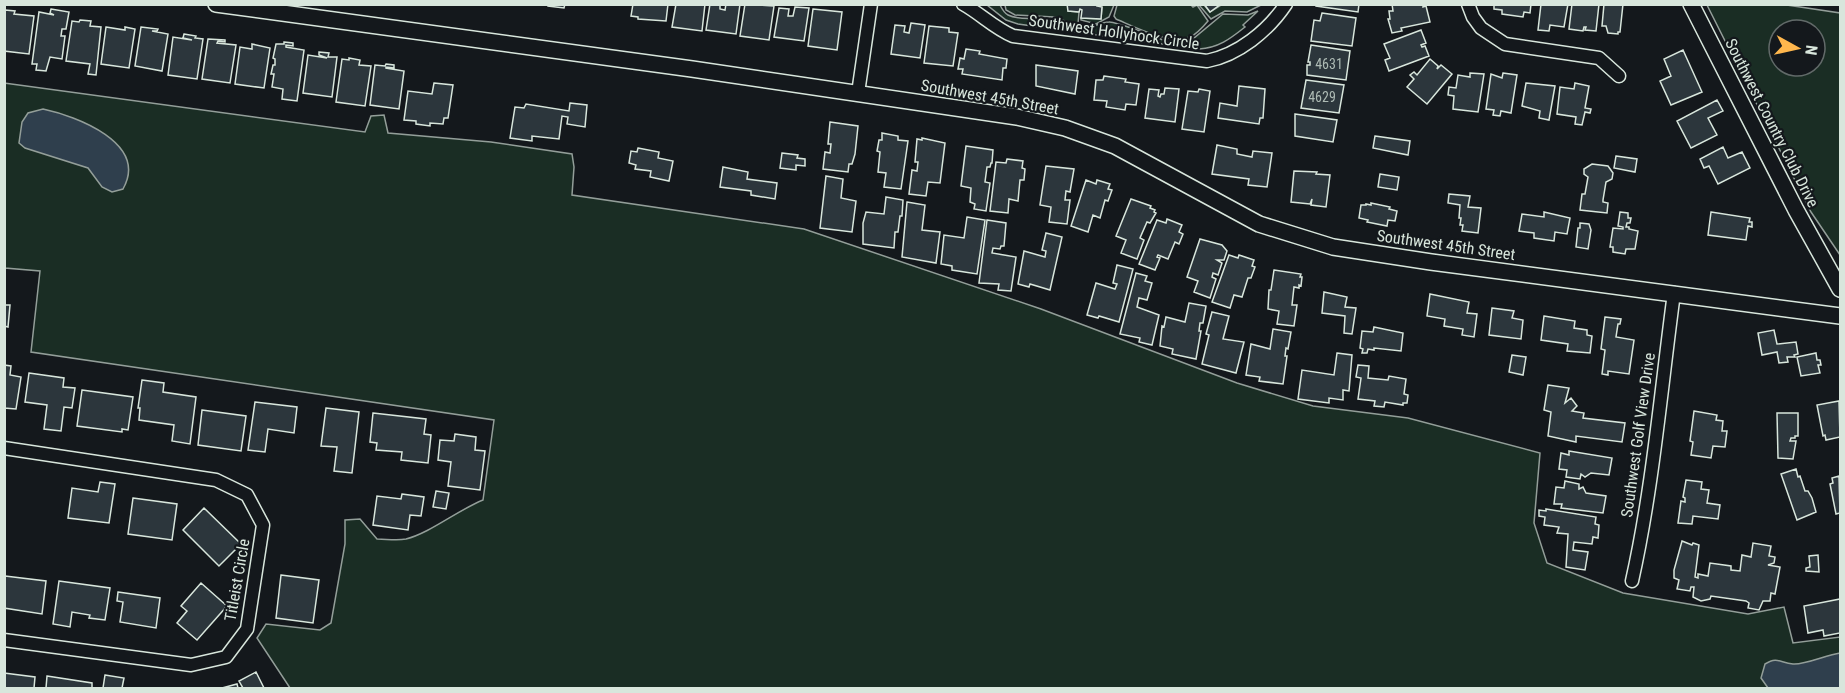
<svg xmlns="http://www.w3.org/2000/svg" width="1845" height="693" viewBox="0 0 1845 693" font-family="'Roboto Condensed',sans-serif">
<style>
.green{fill:#1a2d24;stroke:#939e99;stroke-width:1.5;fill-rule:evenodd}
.water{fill:#2f3f4d;stroke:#939e99;stroke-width:1.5}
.building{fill:#2c363c;stroke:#d8e6dc;stroke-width:1.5}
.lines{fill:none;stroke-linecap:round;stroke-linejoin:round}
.minor-casing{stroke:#d8e6dc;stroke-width:15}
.tertiary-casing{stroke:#d8e6dc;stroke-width:18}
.minor{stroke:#14181c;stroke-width:12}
.tertiary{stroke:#14181c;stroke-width:15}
.labels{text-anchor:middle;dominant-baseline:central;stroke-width:4.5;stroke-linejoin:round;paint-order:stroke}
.number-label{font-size:14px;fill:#adbab4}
.street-label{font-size:16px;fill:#d8e6dc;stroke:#14181c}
</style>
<rect width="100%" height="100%" fill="#14181c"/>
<!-- green -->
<path class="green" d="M1780,4L1840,13V255L1811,212L1707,5ZM1779,30H1815V66H1779Z
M987,5H1000C1002,9 1004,13 1008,15C1020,21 1034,17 1046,19C1058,21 1070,28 1082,28C1092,29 1100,22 1109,22C1113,21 1164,39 1166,42L1186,40L1194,38L1223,14L1248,15L1258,11L1243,25L1245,27C1230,39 1218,48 1199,49L1018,24L1006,20Z
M1005,5H1069L1068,11L1079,12L1078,24L1076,25L1054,17L1015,15L1006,10Z
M1098,5H1114L1109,17L1096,24L1081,20V18L1101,19L1102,7L1097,6Z
M1191,5L1193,7L1197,5L1208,21C1203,27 1197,34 1190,37C1169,45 1135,27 1116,19L1114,16L1117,5Z
M1247,5H1261L1247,12L1225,11L1211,19L1199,5H1204L1210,12L1221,5Z
M4,83L365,132L371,116L384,115L388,133L491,142L572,154L574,167L572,195L804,229L1041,309L1237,383L1313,406L1408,418L1540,453L1534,523L1547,563L1623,593L1748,614L1784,607L1793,643L1840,637V688H290L257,638L266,624L320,630L331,623L345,544V520L360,519L377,539C386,539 397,541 406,539C430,533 458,510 483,500L494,420L31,352L40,271L5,268Z"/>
<!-- water -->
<path class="water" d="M43,109C76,116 149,143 123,189L112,192L102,187L88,168L25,148L19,143L22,122L28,113Z
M1840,653V688H1768L1761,678L1765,664C1778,656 1780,663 1793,664C1805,665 1826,655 1840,653Z"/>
<!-- building -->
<path class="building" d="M548,4H565L564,8L548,6Z
M633,4H668L666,21L638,19V17L631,16Z
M676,4H705L702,31L672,27Z
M710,4H720V9L725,10L726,4H740L736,34L706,30Z
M745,4L774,6L769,40L740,36Z
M1067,4H1098L1097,6L1102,7L1101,19L1081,18L1082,10L1080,9L1079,12L1068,11Z
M1204,4H1221L1210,12Z
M1316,4H1359L1358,12L1316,6Z
M1423,4V7L1426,6L1430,22L1401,28L1402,31L1392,33L1388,19H1390L1389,11H1393L1392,4Z
M1494,4H1531L1530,13L1524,12L1523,17L1502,14V10L1494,9Z
M1541,4H1568L1564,27L1550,25L1549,31L1538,30Z
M1572,4H1599L1596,31L1585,30L1586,27H1584L1583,31L1569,29Z
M1604,4H1623L1620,32H1618V34L1608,33L1606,26H1602Z
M795,7L809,8L804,41L774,37L779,8L789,9L788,16H793Z
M51,9L69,12L66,29H62L61,36H65L62,59L50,57L46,71L36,70L37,64H32L39,12L54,15L50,13Z
M813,9L842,12L837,50L808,46Z
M5,10L15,11L14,14L34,16L29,54L4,51Z
M1322,13L1356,18L1352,46L1311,41L1314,20L1320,21Z
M80,20L91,21L90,26L101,27L96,75L88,74L90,64L66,61L72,21L79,22Z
M911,23L925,25L920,58L891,54L895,25L905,26L904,32L909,33Z
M929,26L949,28V32L958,33L953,66L924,63Z
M106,27L125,30V27L135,29L129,68L101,64Z
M141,27L158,29L157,31H152L168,34L162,71L135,66Z
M1421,30L1426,43L1421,45L1422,47L1425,46L1429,56L1389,71L1385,60L1390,58L1384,44Z
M184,34L196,36L195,38L203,39L197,79L168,75L173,37L192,40L183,38Z
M208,39L225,40V42L218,41L217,43L236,45L230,83L202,79Z
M284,42L293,43V46L286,45V47L304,50L297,101L282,99L283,89L272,87L274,74H271L273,65H275V59L273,58L276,44H284Z
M252,44L270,48L264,88L235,84L240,47L252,49Z
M1311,45L1350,51L1346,80L1307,75V65H1310V62H1308Z
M966,49L980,51L979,54L1007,59L1006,68H1003L1002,80L962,74L963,69H958L960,58L964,59Z
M1683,50L1702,92L1671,105L1660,81L1671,76L1664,59Z
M319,52L329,53L328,57H337L332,97L303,93L308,55L327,58L319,55Z
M349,58L360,60L359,65L371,66L365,106L336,102L342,59L349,60Z
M1430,59L1438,66L1437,69L1441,65L1452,74L1427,104L1407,87L1414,79L1410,75L1414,72L1417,75Z
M386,64L394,65V68L386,67V68L404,71L399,109L370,105L375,65L385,66Z
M1036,65L1078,71L1075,94L1036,86Z
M1470,73L1484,74L1478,112L1453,109L1454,96L1448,95L1449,87L1456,88L1458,75L1470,77Z
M1503,73L1517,75L1511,113L1501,111L1500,116L1493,115L1494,110L1486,109L1491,74L1502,78Z
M1104,76L1126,79L1125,82L1139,84L1136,105L1126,104L1125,110L1106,107L1107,101L1094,100L1096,80H1103Z
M1306,80L1344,85L1339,113L1301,108Z
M434,83L453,85L448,118H444L443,124L430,123V126L416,124V121L404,120L408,91L432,94Z
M1526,83L1555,86L1549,120L1539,118L1540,111L1522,106Z
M1575,83L1589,86L1585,108L1591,109L1590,113L1585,112L1582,125L1575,124L1576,117L1557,114L1560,87L1574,89Z
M1239,86L1265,89L1263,118H1260L1259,124L1218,118L1220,103L1237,106Z
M1165,88L1179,89L1175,122L1145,118L1149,89L1159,90L1158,96L1160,97L1161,94H1164Z
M1199,89L1210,91L1204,132L1182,129L1188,91L1198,92Z
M1717,100L1723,111L1708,118L1717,135L1691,148L1677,121Z
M570,103L587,105L585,127L567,124L568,117L562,116L559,139L532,136V141L510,138L515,107L524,108L526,104L569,111Z
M1295,114L1337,120L1333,142L1295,136Z
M830,122L858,126L855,154L852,164H849L848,172L823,169L825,152L830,153L831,144H828Z
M882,133L898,136V140L908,141L901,189L884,187L886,173L878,172L880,152L877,151L879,140H882Z
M1375,136L1410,141L1408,155L1373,148Z
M922,138L945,143L940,183L928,182L926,196L909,194L912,170L917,171L918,162H915L917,139L922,140Z
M1217,145L1237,149V154L1252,157L1253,151L1272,153L1267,187L1248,185L1249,179L1212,174Z
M966,146L993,150L992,163H991L990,167H987L985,182L990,183L986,211L974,209L975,204L970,202L971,188L961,186Z
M1723,147L1728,158L1742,152L1750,168L1718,184L1709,166L1704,168L1700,159Z
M638,148L659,152L658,158L673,161L669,181L650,177L651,171L635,169L636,165L629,163L631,151L637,152Z
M782,153L798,155L797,158L805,159V166L796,165V170L780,168Z
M1616,156L1637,159L1635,172L1614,168Z
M1007,159L1023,161L1022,168L1025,169L1024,180H1020L1018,201L1009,199L1008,213L990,211L996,162L1006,163Z
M1592,164L1608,166L1613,173L1612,179L1606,182L1603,200V202L1608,203L1607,213L1580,210L1582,194H1585L1588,177L1584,174V169Z
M1046,166L1074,169L1070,192L1066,191L1065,200H1070L1067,224L1049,222L1051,207L1040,205Z
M723,167L748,172L747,179L777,183L775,199L751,195V191L720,187Z
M1294,171L1317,172L1316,174L1330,175L1326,207L1311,205L1312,199L1310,204L1291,202Z
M1380,174L1399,177L1397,190L1378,187Z
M826,176L843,179L841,198L856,201L852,232L820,228Z
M1086,180L1096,184L1097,180L1110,184L1108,189L1112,190L1108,201L1105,200L1100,218L1093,215L1088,232L1071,226Z
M1449,194L1470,196L1468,207L1481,208L1478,233L1462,231L1463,225H1460L1461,218H1459L1460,205L1448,203Z
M886,197L903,200L902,216H900L898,232H895L894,248L863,244V223L866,212L884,214Z
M1131,199L1151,206L1150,208L1155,210L1154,212L1156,213L1150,223L1147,222L1140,238L1144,240L1137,259L1121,253L1126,240L1116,236Z
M907,202L925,205L922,230L940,232L936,263L902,257Z
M1371,203L1390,207L1389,209L1397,211L1395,221L1388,220L1387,226L1367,222L1368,220L1359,218L1361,205H1366V204L1371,205Z
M1544,212L1570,218L1567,234L1555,232L1554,241L1534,238V233L1519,231L1522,214L1544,217Z
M1620,212L1628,213V218H1631L1630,223H1627L1626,227H1629V229L1638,231L1635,249H1626L1625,254L1613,252V247H1610L1613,228L1623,229V227L1618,226Z
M1711,212L1750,218L1749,222H1752V227L1748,226L1746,240L1708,235Z
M967,217L985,220L977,274L952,270V266L941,264L944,235L964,238Z
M1167,219L1182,225L1179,232L1183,234L1179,244L1175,242L1168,259L1158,255L1157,257L1160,258L1155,270L1139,264L1157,220L1166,223Z
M987,220L1006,223L1004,246H1001L1000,249L993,248L992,253L1016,257L1011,291L998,290L999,284L979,283Z
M1580,223L1589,224L1591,230L1588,249L1576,247L1578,228H1580Z
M1046,233L1062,237L1050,290L1030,284L1029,287L1018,284L1024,251L1045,257L1046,251L1042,250Z
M1200,239L1222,245L1227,251L1224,260H1217L1222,263L1218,275L1213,273L1212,277L1216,279L1210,298L1194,292L1198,281L1187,277Z
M1229,255L1238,258L1239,255L1254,260L1252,266L1255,267L1251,278H1248L1242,297L1234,295L1230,308L1212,302Z
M1117,265L1133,269L1119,322L1099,316L1098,318L1087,315L1096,283L1115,289L1117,284L1113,283Z
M1274,270L1301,274L1300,277H1302L1301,286L1299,285V288L1294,287L1292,305H1297L1294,326L1277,324L1279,311L1268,309L1269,290H1271Z
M1136,273L1147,276L1145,281L1152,283L1147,300L1139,298L1137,307L1159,315L1152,345L1139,342L1140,338L1120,334Z
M1324,292L1347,297L1345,307L1356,308L1352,334L1344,333L1345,316L1322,313Z
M1430,294L1469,302L1467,313L1477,314L1474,337L1462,335L1463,329L1444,326L1445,319L1427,316Z
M1189,303L1206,306L1203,323H1200L1199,331H1201L1196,359L1172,354L1173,349L1160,346L1162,326L1164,327L1166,317L1185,322Z
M4,305H10L8,327L4,326Z
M1492,308L1514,311L1512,318L1523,320L1521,339L1489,335Z
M1212,312L1229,316L1223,339L1244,342L1236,373L1202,364L1209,335L1206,334Z
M1544,316L1575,321L1574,328L1587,330V335L1592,336L1590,353L1567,351L1568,344L1541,340Z
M1605,317L1621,319L1620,324H1618L1616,337L1634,340L1629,374L1608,371V375L1602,374L1605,350L1601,349Z
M1374,327L1403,333L1401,351L1374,348V350L1368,349L1367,353H1362L1363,349L1360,348L1362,331L1373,332Z
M1273,329L1291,332L1288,349L1286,348L1285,356H1287L1283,384L1259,381L1260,377L1246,375L1251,344L1270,349Z
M1774,330L1777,344L1796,342L1798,354L1794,355L1795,357H1787L1788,362L1779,363L1777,352L1762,355L1758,333Z
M1337,353L1352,355L1349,391L1343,390V400L1329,398V403L1298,399L1302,370L1334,375Z
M1816,353L1817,360H1820L1821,365H1818L1820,373L1801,376L1797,357Z
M1512,355L1526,357L1523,375L1509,372Z
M4,365L11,366L10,375L21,377L16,409L4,408Z
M1358,365L1369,366L1368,378L1388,380L1389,376L1406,379L1404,394L1408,395L1407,403H1403V405L1385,402L1384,407L1374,406L1375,401L1358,399L1361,378L1356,377Z
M29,373L64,378L63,387L75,388L72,408L64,407L61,431L44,429L47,405L25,402Z
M142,380L164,383L163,392L196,397L190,444L172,441L174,425L139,420L140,408H138Z
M1548,385L1569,388L1565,403L1571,398L1577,406L1572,411L1584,413L1583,418L1625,423L1622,442L1576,436V442L1548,436L1551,412L1544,410Z
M82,390L133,397L128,430L122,429V432L77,426Z
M1839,401L1840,437L1826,440L1825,435L1823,436L1817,405Z
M255,402L297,407L294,433L268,429L265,452L248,450Z
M326,408L359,412L352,473L334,471L337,447L321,446Z
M202,410L246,416L241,451L198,445Z
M1694,411L1717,415L1716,420L1723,421L1722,431H1727L1725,447L1713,446L1711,458L1691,455L1693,442L1690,441Z
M373,413L426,419L424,434L431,435L428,463L401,460L402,452L376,450L377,443L370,442Z
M1777,413H1798V436H1795V438H1791L1790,441H1796L1793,459L1778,458Z
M455,434L476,437L475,450L485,451L480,490L448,486L451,462L438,460L440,440L454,441Z
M1569,451L1612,458L1609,475L1591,473L1585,477L1581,474L1580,479L1566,477L1567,470L1559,469L1561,453L1569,455Z
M1796,469L1798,477L1800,476L1805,491H1808L1812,498L1816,512L1797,520L1781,474Z
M1839,476L1840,513L1836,514L1830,484L1833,483L1832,478Z
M1686,480L1702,482L1701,489L1709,490L1707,503L1720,505L1718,519L1693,516L1692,524L1678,523L1681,501L1685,502V498L1683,497Z
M1565,481L1579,484V489L1583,487L1586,493L1606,496L1603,513L1561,508L1562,504H1554L1556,487L1564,488Z
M100,482L115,484L109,523L68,518L72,488L98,492Z
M436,491L449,493L446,509L433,507Z
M402,494L424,497L421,516L410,515L408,530L373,525L377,496L401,499Z
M133,498L177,504L172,540L128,534Z
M204,508L241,544L219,566L183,530Z
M1546,509L1596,517L1595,524L1599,525L1598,538L1593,537L1592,544L1574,542L1573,550L1588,552L1585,570L1566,567L1568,534L1557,533L1559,527L1544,525L1545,517L1539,516V510L1546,511Z
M1682,541L1692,545L1693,543L1699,545L1695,577L1698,578V574L1708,576L1710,563L1731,566V570L1740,571L1742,555L1751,557L1753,543L1771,546L1769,556L1775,557L1774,563L1768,565L1780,567L1775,594L1771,593L1770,601H1763L1759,610L1748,608L1749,603L1746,601L1711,596L1710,599L1701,601L1693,597L1694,587H1691L1690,591L1677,589L1679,580L1674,578V570Z
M1818,555L1819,572L1806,571V568L1810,567L1809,556Z
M281,575L319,580L313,623L276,618Z
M5,576L46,581L42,614L4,608Z
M59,581L110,588L105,620L89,618L90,615L72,612L70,627L53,624Z
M201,583L227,606L197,640L177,623L187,611L181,606Z
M118,592L160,598L156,628L120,622L123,602L117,601Z
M1840,599V633L1824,636L1823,630L1808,633L1804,606Z
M256,672L264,688H243L239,681Z
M4,673L35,677L34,688H4Z
M105,675L124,678L122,688H103Z
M47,676L92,683V688H46Z
M237,684L238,688H222Z"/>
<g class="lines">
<defs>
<path id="minor" d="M963,4C981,14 994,28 1013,36L1207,61C1238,55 1268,31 1286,4
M1468,4L1473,17L1481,28L1505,44L1599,58L1619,76
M858,93L871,4
M4,448L216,480L247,495L263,525L247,629L226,657L191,665L4,640
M1632,581C1653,487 1661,389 1674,293"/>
<path id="tertiary" d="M216,4L692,69L1017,117L1065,128L1115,146L1259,224L1333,247L1431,262L1840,316
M1691,4L1796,210L1840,289"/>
</defs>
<!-- minor casing -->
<use href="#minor" class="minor-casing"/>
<!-- tertiary casing -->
<use href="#tertiary" class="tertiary-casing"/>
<!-- minor -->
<use href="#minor" class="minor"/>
<!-- tertiary -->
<use href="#tertiary" class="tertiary"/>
</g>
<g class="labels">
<!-- number labels -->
<g class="number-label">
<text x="1329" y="64">4631</text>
<text x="1322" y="97">4629</text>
</g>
<!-- street labels -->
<g class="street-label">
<text transform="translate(1114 32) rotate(8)">Southwest Hollyhock Circle</text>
<text transform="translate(990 97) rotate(10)">Southwest 45th Street</text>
<text transform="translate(1772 123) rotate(63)">Southwest Country Club Drive</text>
<text transform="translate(1446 245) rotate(8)">Southwest 45th Street</text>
<text transform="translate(1638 435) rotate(-82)">Southwest Golf View Drive</text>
<text transform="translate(237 580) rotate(-80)">Titleist Circle</text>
</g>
</g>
<!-- border -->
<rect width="1845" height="693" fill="none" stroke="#d8e6dc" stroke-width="12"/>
<!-- north arrow -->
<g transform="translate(1797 48) rotate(98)"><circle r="28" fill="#14181c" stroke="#626a69" stroke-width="1.5"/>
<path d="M0-4.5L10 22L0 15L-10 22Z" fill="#ffb74d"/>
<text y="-9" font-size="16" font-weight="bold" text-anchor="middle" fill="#d8e6dc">N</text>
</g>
</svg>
